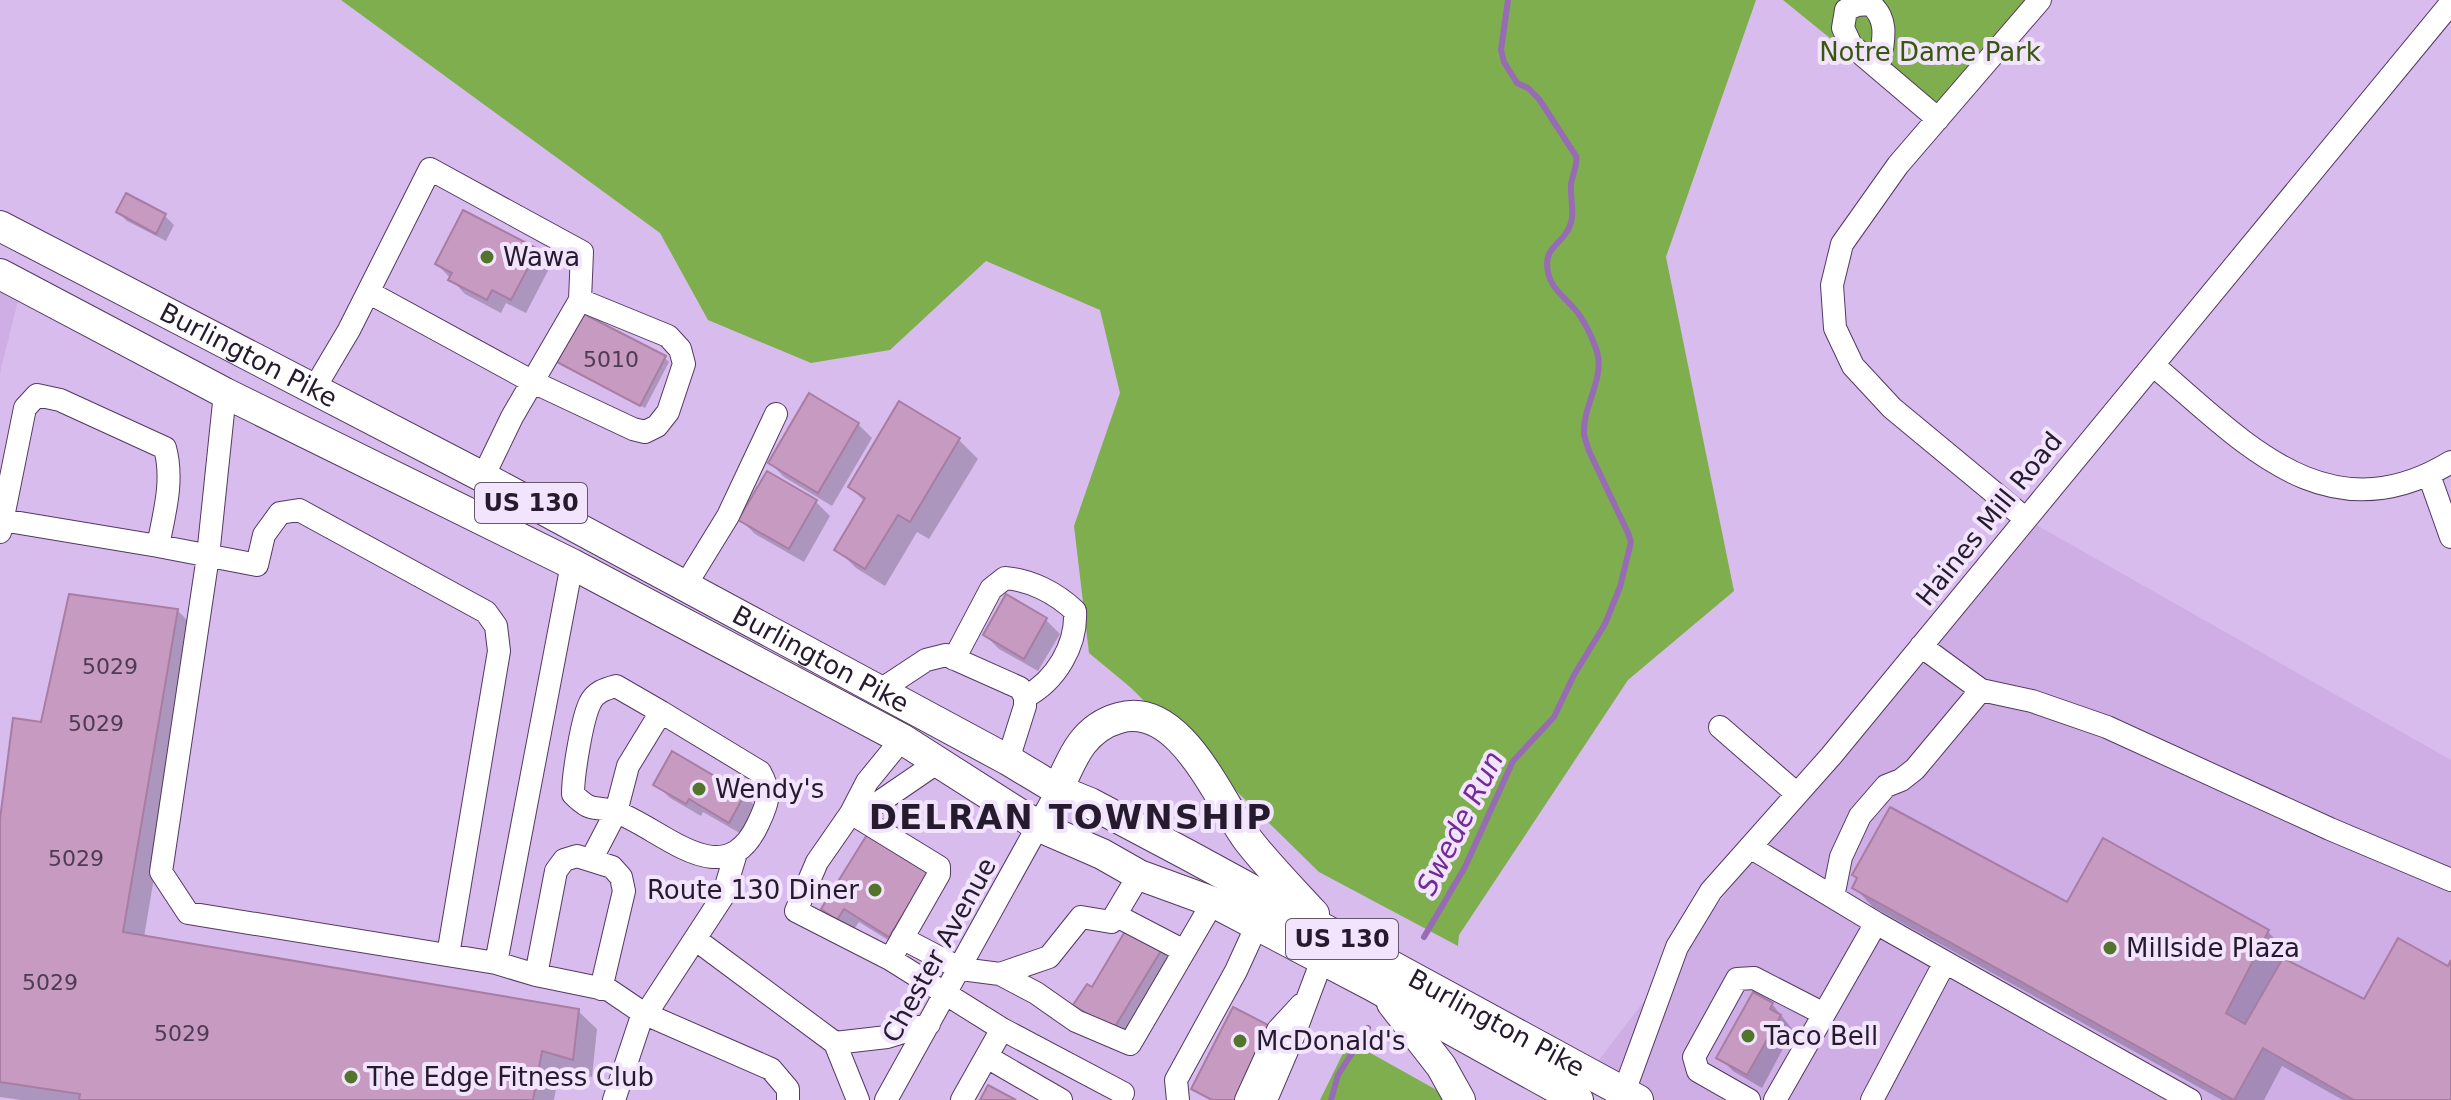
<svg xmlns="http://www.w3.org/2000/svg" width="2451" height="1100" viewBox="0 0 2451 1100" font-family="'DejaVu Sans',sans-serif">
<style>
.built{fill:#ceaee5}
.green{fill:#7fae4f}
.shadow{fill:#0003}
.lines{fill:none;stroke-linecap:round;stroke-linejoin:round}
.stream{stroke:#986cb4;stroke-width:6}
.building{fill:#c79ac1;stroke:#a87da3;stroke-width:2}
.minor-casing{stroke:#533963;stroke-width:24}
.highway-casing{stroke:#533963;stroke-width:32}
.minor{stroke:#fff;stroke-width:22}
.highway{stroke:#fff;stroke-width:30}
.poi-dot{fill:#52742c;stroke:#f2e4fd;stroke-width:3}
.labels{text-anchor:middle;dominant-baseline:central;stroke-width:8;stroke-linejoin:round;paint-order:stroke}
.number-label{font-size:22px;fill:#4e3b53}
.shield{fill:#f2e4fd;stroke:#63576c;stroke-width:2}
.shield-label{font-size:24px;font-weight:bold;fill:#261b2e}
.park-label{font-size:26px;fill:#37570d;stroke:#f2e4fd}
.poi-label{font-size:26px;fill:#261b2e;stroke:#f2e4fd;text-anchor:start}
.street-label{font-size:26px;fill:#261b2e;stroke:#f2e4fd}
.water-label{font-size:28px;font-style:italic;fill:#722a99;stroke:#f2e4fd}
.district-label{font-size:34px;font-weight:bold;letter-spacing:2px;fill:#261b2e;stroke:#f2e4fd}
</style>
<rect width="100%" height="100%" fill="#d9bcee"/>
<!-- built -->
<path class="built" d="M0,274L22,285L0,373Z
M2026,519L2451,760V1100H1638L1589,1073L1831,756Z"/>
<!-- green -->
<path class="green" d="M341,0H1756L1666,257L1734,591L1628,680L1459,935L1458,946L1319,872L1130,687L1089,653L1074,526L1120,393L1100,310L986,261L890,350L811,363L708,320L660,233Z
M1783,0H2041L1937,125Z
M1349,1041L1442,1093V1100H1320Z"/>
<!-- shadow -->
<path class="shadow" d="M127,196L165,216L174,225L166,241L127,221L118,212Z
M537,251L551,265L526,313L506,303L501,313L465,294L437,264Z
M665,358L669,362L645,408L559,362Z
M858,424L872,438L832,506L784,477L770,463Z
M959,440L978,459L929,539L917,532L885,586L856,568L837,549L865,502L850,487Z
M767,473L816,502L830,516L804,562L755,534L741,520Z
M177,610L196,629L144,937L578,1011L597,1029L592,1077L560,1068L554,1100H21L0,1097V835L43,724Z
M1046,620L1060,634L1038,671L999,649L985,635Z
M656,784L744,795L758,809L743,835L703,812L701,816L670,798Z
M2104,841L2268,932L2287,951L2282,960L2365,1002L2448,969L2451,964V1100H2343L2282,1066L2264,1100H2222L1873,907L1855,888L2068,905Z
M929,873L904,950L859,922L852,932L837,923L823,909Z
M1161,950L1175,964L1128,1042L1090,1019L1076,1005L1092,990Z
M1772,1004L1793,1030L1762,1088L1733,1071L1719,1057Z"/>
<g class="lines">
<!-- stream -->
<path class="stream" d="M1424,937L1465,867L1513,761L1554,717L1574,675L1605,624L1620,587L1631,542L1628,533L1589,451L1584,435C1582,404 1608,376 1595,346C1591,335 1585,323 1578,313C1565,296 1547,288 1547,263C1548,248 1559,244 1566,233C1577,218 1570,202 1571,185C1572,174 1578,167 1576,156L1539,99L1528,88L1517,83L1504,62L1501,50L1508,0
M1331,1100L1338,1075L1368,1028"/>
</g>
<!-- building -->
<path class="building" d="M126,193L166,214L156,234L116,212Z
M463,210L538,249L511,300L492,290L487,300L448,280L452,273L435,264Z
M582,313L666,356L640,406L557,362Z
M809,393L859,423L818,493L768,463Z
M899,401L960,438L910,522L898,515L865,569L834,550L865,498L848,487Z
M767,471L817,500L789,549L738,520Z
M69,594L178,609L123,932L579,1009L573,1060L542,1051L533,1100H79L80,1094L0,1082V819L13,718L41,722Z
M1006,594L1047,618L1024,659L983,635Z
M672,751L745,794L729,823L689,799L686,804L653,785Z
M1890,807L2067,902L2103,838L2269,930L2226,1013L2245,1024L2283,958L2364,999L2398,938L2448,966L2451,960V1100H2354L2263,1048L2234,1100L1852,888L1857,878L1852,875Z
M868,833L930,871L889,937L844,909L837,920L821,909Z
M1127,928L1162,949L1113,1030L1073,1005L1087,984L1092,987Z
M1753,992L1773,1003L1770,1009L1781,1015L1747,1075L1716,1058Z
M1233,1007L1272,1027L1241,1100H1212L1191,1089Z
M988,1085L1016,1100H980Z"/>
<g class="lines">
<defs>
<path id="minor" d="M1879,68C1882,45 1891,20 1870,4L1857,5L1846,10L1843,28L1851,45L1938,119
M368,292L533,382L633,429L645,432L657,426L668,412L684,364L680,349L668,336L580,300
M2153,365C2242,440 2326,538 2451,462
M314,389L349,330L430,169L582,252L580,300L512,417L483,477
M225,393L208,556L161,872L188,913L496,963L572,564
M2429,475L2451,537
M2026,519L1892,408L1853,366L1835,328L1832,285L1842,244L1898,165L2040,0
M2,520L158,546
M0,532L25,408L37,395L60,400L165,448C174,481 164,514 158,546L257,565L264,535L280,513L299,510L486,612L496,626L499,651L448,955
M685,586L728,516L776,414
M1921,646L1981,690L2032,701L2107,727L2330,829L2451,880
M954,659L991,589L1005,578C1031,580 1056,593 1075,611C1077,645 1056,681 1025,697
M879,691L926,660L946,655L1020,688L1025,697V706L1008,760
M1720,727L1797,794
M902,739L867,782L851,813L817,862L796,911L890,959L1002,1029L1123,1093
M851,813L939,867V874L895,951
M851,813L878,803L938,762
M1750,847L1876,923L1775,1100
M591,860L616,812L628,766L661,712L760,772C772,794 768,803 758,824C724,897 663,829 616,812C593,804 594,815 573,794C573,775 582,719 590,703C595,692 605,689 616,686L661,712
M1833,897L1841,857L1860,816L1886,786L1901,780L1915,769L1981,690
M1115,915L1184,951
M902,938L961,969L1000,974L1049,957L1081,917L1111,922L1139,875
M695,939L835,1043
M1945,962L2190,1100
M496,963L536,975L609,990L643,1013L614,1100
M1000,974L1036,993L1076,1021L1130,1044L1213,902
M536,975L556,871L564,860L577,856L612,867L621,877L624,891L601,989
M643,1013L771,1069L788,1089V1100
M646,1014L723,896L736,853
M987,1057L1061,1100
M858,1100L835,1043L887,1037L929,1024
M886,1100L1058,790
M962,1100L1002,1029
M1178,1100L1176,1080L1236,971L1257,925
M1246,1100L1278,1030L1301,1005
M1266,1100L1295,1032L1322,960
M1621,1100L1677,947L1711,891L1831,756L2451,3
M1749,1100L1698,1071L1694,1057L1737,979L1754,978L1824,1014
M1872,1100L1945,962L1876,923"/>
<g id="highway">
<path id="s1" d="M0,226L483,477L1008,760L1058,790L1090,803L1188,855L1638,1100"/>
<path d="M0,274L225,393L572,564L902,739L1040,827L1102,854L1139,875L1213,902L1371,985L1578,1100"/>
<path d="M1058,790C1072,758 1083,728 1119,718C1180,700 1219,801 1248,840C1268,866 1292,890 1314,914"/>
<path d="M1392,1003L1441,1066L1460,1100"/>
</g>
</defs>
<!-- minor casing -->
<use href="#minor" class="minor-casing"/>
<!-- highway casing -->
<use href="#highway" class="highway-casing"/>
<!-- minor -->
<use href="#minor" class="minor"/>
<!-- highway -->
<use href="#highway" class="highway"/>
</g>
<!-- markers -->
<g class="poi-dot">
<circle cx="487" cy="257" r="8"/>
<circle cx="699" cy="789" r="8"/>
<circle cx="875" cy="890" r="8"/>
<circle cx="2110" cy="948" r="8"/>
<circle cx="1748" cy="1036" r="8"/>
<circle cx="1240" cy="1041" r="8"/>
<circle cx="351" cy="1077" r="8"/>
</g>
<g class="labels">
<!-- number labels -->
<g class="number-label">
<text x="611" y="359">5010</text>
<text x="110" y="666">5029</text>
<text x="96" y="723">5029</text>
<text x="76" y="858">5029</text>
<text x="50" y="982">5029</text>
<text x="182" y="1033">5029</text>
</g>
<!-- shield labels -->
<g class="shield">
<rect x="475" y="483" width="112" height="40" rx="6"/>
<rect x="1286" y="919" width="112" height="40" rx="6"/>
</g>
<g class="shield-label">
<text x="531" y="503">US 130</text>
<text x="1342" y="939">US 130</text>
</g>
<!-- park labels -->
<g class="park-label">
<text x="1930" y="52">Notre Dame Park</text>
</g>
<!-- poi labels -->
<g class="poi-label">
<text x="503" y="257">Wawa</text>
<text x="715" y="789">Wendy's</text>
<text x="859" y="890" text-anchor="end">Route 130 Diner</text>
<text x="2126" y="948">Millside Plaza</text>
<text x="1764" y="1036">Taco Bell</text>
<text x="1256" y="1041">McDonald's</text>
<text x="367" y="1077">The Edge Fitness Club</text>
</g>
<!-- street labels -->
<g class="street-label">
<text stroke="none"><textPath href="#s1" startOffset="280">Burlington Pike</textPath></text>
<text transform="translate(1989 519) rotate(-51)">Haines Mill Road</text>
<text stroke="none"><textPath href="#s1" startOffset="928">Burlington Pike</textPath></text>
<text transform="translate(939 950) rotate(-61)">Chester Avenue</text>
<text stroke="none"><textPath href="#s1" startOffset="1696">Burlington Pike</textPath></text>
</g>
<!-- water labels -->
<g class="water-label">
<text transform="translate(1460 823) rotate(-63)">Swede Run</text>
</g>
<!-- district labels -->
<g class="district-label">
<text x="1071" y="817">DELRAN TOWNSHIP</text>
</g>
</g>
</svg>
